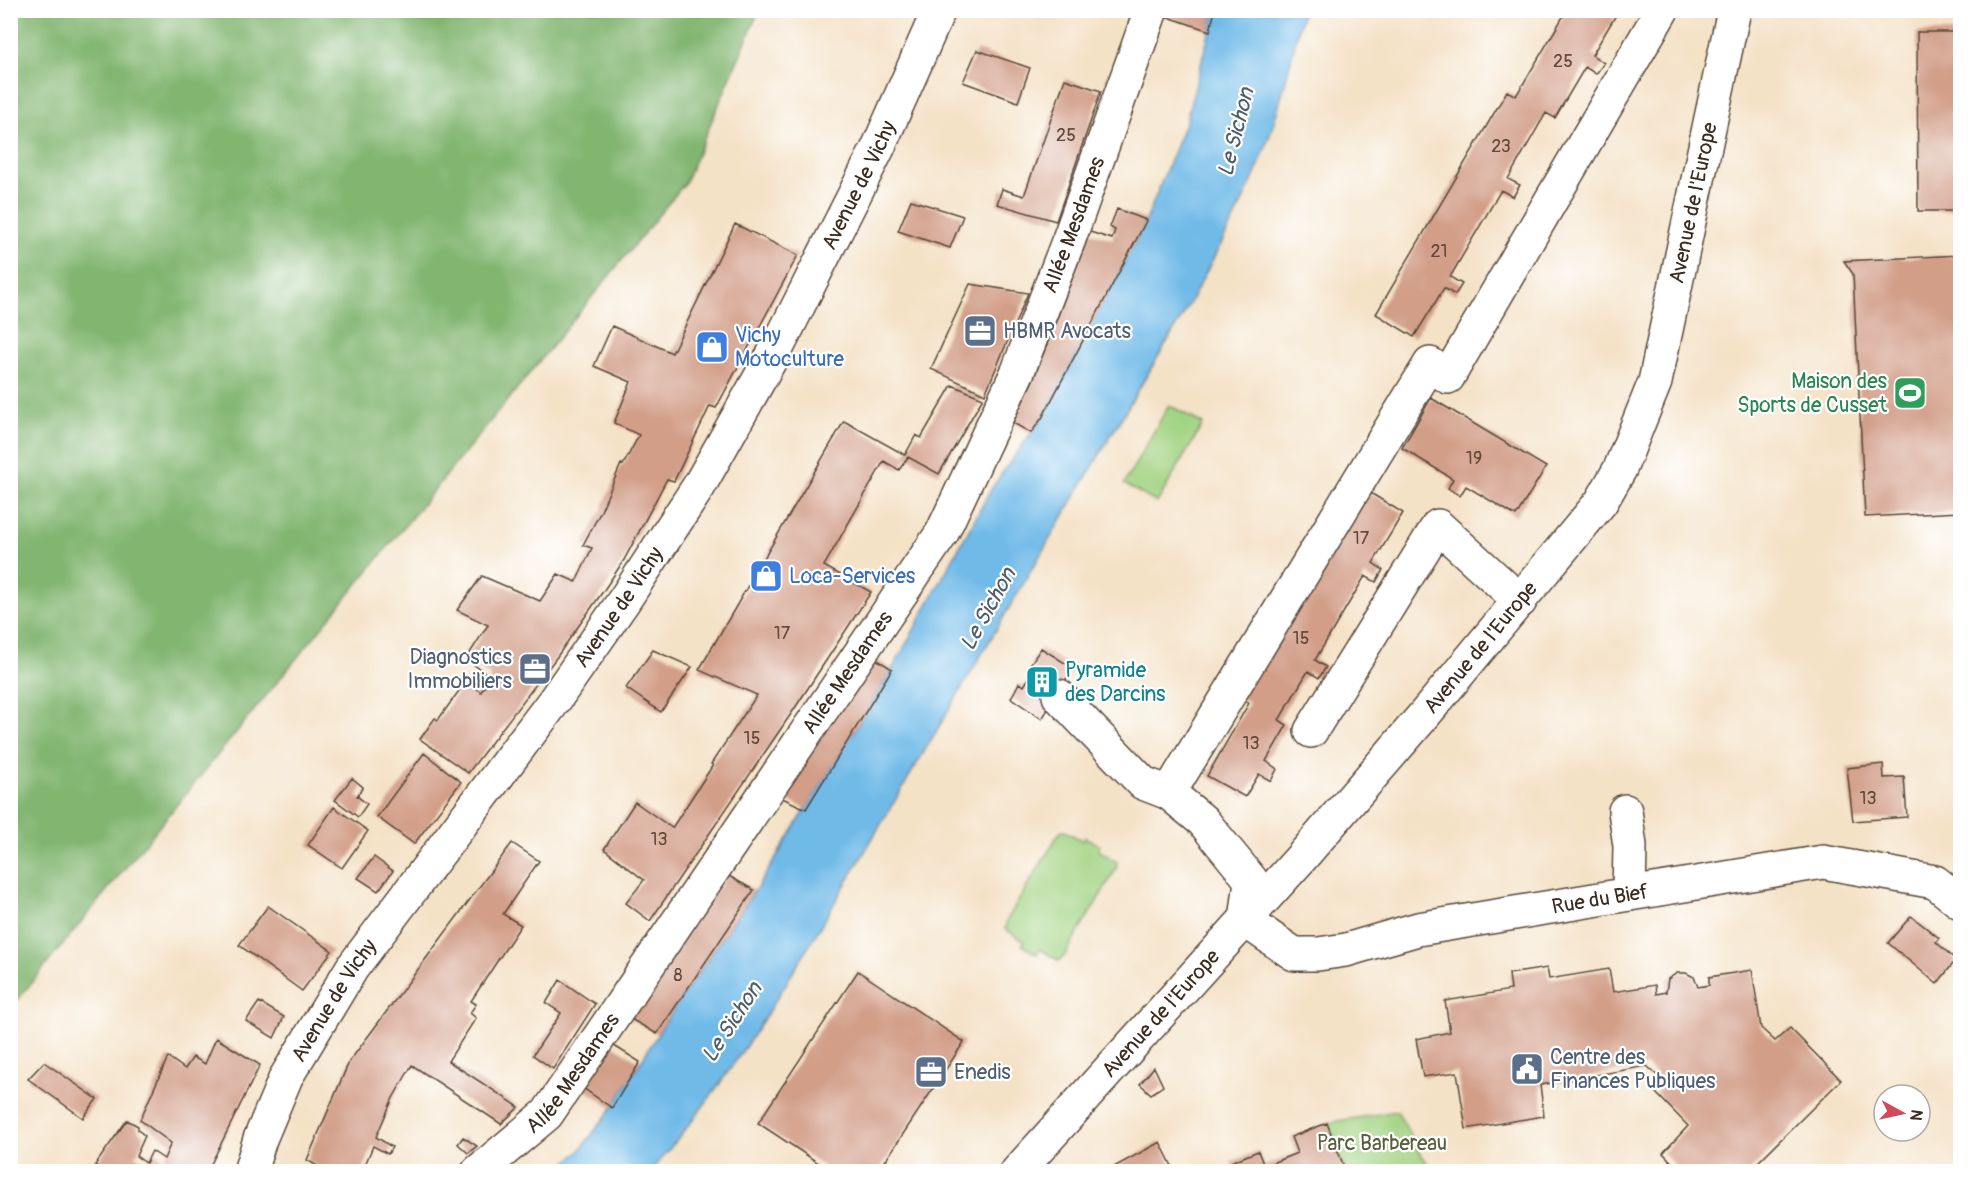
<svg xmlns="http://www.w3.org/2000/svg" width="1971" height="1182" viewBox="0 0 1971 1182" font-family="Pangolin,sans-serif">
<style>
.green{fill:#a2d382;stroke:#6e7e50;stroke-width:1.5}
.forest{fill:#81b570;stroke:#5e7047;stroke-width:1.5}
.water{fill:#6fbae8;stroke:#557283;stroke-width:1.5}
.building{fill:#d29e88}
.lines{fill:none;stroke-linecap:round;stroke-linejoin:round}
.minor-casing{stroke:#574637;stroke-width:36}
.major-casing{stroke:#574637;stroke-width:36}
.minor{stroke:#fff;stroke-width:33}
.major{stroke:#fff;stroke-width:33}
.labels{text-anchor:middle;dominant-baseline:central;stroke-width:4.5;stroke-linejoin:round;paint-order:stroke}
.number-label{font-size:18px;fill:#614738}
.street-label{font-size:21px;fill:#3b2a1e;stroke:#fff}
.service-label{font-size:21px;fill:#4e5e75;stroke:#fff;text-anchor:start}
.shop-label{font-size:21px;fill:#366cbe;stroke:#fff;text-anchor:start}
.leisure-label{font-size:21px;fill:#27864d;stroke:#fff;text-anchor:end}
.culture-label{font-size:21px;fill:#0d838f;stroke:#fff;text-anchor:start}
.park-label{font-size:21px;fill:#5a5d3c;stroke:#fff}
.water-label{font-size:22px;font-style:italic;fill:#4d5c65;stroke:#fff}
</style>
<rect width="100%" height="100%" fill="#fff"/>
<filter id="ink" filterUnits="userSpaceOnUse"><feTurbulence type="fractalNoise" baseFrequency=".0167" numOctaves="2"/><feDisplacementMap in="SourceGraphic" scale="12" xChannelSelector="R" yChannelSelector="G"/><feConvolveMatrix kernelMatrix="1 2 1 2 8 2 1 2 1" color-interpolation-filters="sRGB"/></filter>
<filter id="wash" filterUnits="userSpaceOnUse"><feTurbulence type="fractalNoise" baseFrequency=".008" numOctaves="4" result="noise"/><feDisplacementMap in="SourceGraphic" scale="24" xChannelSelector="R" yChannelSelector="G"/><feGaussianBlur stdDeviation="1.35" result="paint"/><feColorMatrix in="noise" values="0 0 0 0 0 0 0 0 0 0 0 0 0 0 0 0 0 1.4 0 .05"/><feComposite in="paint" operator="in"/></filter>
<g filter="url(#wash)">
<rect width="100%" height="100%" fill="#f4e2c7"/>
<!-- green -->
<path class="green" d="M1169,405L1203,424L1157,503L1124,484Z
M1063,830L1083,841L1085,837L1100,846L1098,850L1117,862L1116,869L1065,955L1059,961L1040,949L1037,954L1022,945L1024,941L1005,929L1007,920L1058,835Z
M1397,1111L1422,1156L1434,1171H1346L1327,1123Z"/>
<!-- forest -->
<path class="forest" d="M11,10L759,11L685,183L11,1008Z"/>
<!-- water -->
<path class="water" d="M1215,11H1303C1290,62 1279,115 1259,165C1238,216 1210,264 1185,312C1082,482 983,654 881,824C810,944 743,1066 651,1171L554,1172L578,1153L612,1108L671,1013L761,882L894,666L993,486L1042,418L1145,223L1186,121Z"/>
<g id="blocks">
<!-- building -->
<path class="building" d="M1170,10H1215L1210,31L1168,17Z
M1567,10H1619L1592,55L1604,63L1596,74L1585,67L1555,118L1546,113L1508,179L1520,185L1513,197L1501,190L1450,277L1462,284L1455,295L1444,288L1414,337L1376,314L1507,91L1516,96Z
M1917,32H1960V211H1918Z
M977,50L1030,68L1018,102L963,82Z
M1065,79L1101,91L1056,221L997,204L1002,189L1024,196Z
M911,200L963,216L950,248L898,231Z
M1117,209L1146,220L1145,223L1042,418L1031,433L1013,423L1034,378L1090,232L1112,239L1115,230L1110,227Z
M735,224L798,255L716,408L710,406L674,481L667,479L624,560L604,590L556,658L468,773L420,739L435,718L438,720L466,681L481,692L491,677L466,659L488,625L457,610L482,576L540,601L558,574L576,582L592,548L583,545L601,511L621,464L623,465L639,435L614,423L631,382L594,366L612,326L672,353Z
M1960,255V512L1865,517L1853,274L1844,261Z
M970,284L1028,293L985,394L931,369Z
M952,385L983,398L939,474L908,457L899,470L884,461L824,566L871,592L793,711L650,921L626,903L644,880L604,849L635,802L672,828L713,765L711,764L757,695L699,670L844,421L905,455L916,435L921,438Z
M1431,398L1546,467L1516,516L1466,486L1460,496L1448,488L1453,479L1402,448Z
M1364,489L1403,513L1373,563L1383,570L1376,582L1365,576L1315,660L1326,667L1319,678L1308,671L1279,720L1287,725L1266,761L1277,769L1271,781L1259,774L1245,797L1207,776L1249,703L1239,697Z
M1041,648L1073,668L1042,719L1011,698L1019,683L1024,686L1036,667L1031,663Z
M653,650L692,667L661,712L626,688Z
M873,657L892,669L806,809L780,797Z
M424,753L461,782L414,844L377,817Z
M1883,764L1884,778L1904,777L1907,817L1853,821L1847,768Z
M352,778L363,787L357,796L367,804L358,817L335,800Z
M334,807L368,831L342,868L308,845Z
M512,843L539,861L503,914L521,925L471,1001L476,1004L470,1013L476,1018L448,1061L519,1107L501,1124L412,1065L393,1098L376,1137L392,1147L388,1154L373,1146L362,1172H327L307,1160L349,1062Z
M374,857L393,871L378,891L358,878Z
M727,875L754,890L657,1034L629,1018Z
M268,906L332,951L302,991L239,945Z
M1911,916L1939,938L1936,942L1956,960L1937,984L1888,943Z
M1547,968L1549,979L1609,969L1613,992L1655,985L1656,994L1666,992L1668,979L1677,973H1686L1694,977L1698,987L1709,985V977L1752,970L1761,1028L1775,1041L1790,1028L1841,1080L1748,1172H1681L1663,1153L1688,1126L1656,1093L1665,1083L1647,1066L1540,1085L1544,1116L1466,1129L1457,1072L1423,1077L1416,1039L1450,1032L1445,1001L1511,990L1509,974Z
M858,971L964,1042L878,1172H832L758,1123Z
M560,980L595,1004L553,1069L533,1055L561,1013L546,1003Z
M259,1002L284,1017L274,1038L246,1021Z
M216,1038L260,1065L207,1172H104L95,1165L127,1120L138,1126V1130L145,1136L136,1156L146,1163L152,1151L164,1159L171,1143L140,1120L168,1057L185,1069L193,1057L205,1064Z
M611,1044L640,1062L612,1108L583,1088Z
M44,1062L97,1099L83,1118L28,1079Z
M1154,1067L1163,1086L1151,1094L1140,1084Z
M1327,1123L1346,1172H1235L1231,1162L1258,1151L1264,1166L1297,1153L1291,1137Z
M463,1137L477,1146L468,1153L458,1144Z
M1160,1142L1175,1172H1111L1110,1169Z"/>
</g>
</g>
<g filter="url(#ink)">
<use href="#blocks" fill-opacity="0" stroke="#574637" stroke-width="1.5"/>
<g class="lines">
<defs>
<g id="minor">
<path d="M1059,696L1143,783L1169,793L1203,821L1251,880L1246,921"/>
<path d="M1311,731L1438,526L1520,601"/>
<path d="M1169,793L1430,364L1448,377L1662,10"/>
<path d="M1625,811L1630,846L1629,894"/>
<path id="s1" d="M1246,921L1294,954H1318L1346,950L1418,929L1823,862L1935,882L1960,902"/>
<path id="s2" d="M478,1172L547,1114L942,533L1018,371L1069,239L1151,10"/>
<path id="s3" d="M1017,1172L1301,858L1425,714L1601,502L1620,469L1655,382L1734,10"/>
</g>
<g id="major">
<path id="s4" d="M250,1172L260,1139L286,1077L352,968L554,701L625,599L699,486L778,346L878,148L939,10"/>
</g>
</defs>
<!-- minor casing -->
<use href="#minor" class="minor-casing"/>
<!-- major casing -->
<use href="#major" class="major-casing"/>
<!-- minor -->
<use href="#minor" class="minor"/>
<!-- major -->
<use href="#major" class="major"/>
</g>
</g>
<!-- icons -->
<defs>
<symbol id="office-square" viewBox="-11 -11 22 22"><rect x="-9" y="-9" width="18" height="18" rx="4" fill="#5c6f8a" stroke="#fff"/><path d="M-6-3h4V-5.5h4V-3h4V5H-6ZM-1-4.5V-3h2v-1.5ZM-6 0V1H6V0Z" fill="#fff"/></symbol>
<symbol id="shop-square" viewBox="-11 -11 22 22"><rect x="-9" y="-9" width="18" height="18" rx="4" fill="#3f7fe0" stroke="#fff"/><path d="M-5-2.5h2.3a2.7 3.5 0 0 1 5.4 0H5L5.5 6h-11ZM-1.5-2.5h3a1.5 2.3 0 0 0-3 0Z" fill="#fff"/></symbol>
<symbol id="stadium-square" viewBox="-11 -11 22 22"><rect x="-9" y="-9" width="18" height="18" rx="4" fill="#2e9e5b" stroke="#fff"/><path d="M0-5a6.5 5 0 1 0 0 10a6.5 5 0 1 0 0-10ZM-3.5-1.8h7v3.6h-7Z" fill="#fff"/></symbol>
<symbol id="building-square" viewBox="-11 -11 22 22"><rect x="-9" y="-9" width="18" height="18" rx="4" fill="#0f9aa8" stroke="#fff"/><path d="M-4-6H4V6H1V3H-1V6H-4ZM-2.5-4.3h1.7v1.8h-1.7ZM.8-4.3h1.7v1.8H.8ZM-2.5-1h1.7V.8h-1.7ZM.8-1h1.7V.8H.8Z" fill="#fff"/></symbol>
<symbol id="civic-square" viewBox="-11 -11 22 22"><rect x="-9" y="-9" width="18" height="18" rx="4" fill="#5c6f8a" stroke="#fff"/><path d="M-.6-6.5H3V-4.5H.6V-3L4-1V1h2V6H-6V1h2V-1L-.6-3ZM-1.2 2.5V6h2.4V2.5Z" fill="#fff"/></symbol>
</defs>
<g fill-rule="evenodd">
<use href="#office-square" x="961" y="312" width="38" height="38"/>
<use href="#shop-square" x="693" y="328" width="38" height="38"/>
<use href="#stadium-square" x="1891" y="374" width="38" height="38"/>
<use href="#shop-square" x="747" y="557" width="38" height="38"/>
<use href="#office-square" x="516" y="650" width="38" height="38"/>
<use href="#building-square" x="1023" y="663" width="38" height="38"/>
<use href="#civic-square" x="1508" y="1050" width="38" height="38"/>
<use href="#office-square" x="912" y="1053" width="38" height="38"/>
</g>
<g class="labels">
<!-- number labels -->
<g class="number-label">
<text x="1563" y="61">25</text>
<text x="1066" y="135">25</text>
<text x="1501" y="146">23</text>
<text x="1439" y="251">21</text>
<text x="1474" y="458">19</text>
<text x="1361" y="538">17</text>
<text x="782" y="633">17</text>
<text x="1301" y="638">15</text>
<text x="752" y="738">15</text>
<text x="1251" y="743">13</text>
<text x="1868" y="798">13</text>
<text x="659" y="839">13</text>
<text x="678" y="975">8</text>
</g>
<!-- street labels -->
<g class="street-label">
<text stroke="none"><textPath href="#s4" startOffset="1164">Avenue de Vichy</textPath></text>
<text stroke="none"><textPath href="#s3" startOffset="1204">Avenue de l'Europe</textPath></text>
<text stroke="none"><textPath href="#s2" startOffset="1128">Allée Mesdames</textPath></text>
<text stroke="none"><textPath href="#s4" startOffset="678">Avenue de Vichy</textPath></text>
<text stroke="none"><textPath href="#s3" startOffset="700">Avenue de l'Europe</textPath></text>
<text stroke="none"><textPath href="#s2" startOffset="624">Allée Mesdames</textPath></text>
<text stroke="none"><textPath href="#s1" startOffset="370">Rue du Bief</textPath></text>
<text stroke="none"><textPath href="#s4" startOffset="192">Avenue de Vichy</textPath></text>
<text stroke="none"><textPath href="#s3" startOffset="214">Avenue de l'Europe</textPath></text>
<text stroke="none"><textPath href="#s2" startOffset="138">Allée Mesdames</textPath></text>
</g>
<!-- service labels -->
<g class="service-label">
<text x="1003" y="331">HBMR Avocats</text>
<text x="512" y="657" text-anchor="end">Diagnostics<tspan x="512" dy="24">Immobiliers</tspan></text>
<text x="1550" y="1057">Centre des<tspan x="1550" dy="24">Finances Publiques</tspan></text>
<text x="954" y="1072">Enedis</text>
</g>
<!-- shop labels -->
<g class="shop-label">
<text x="735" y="335">Vichy<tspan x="735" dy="24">Motoculture</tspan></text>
<text x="789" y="576">Loca-Services</text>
</g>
<!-- leisure labels -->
<g class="leisure-label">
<text x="1887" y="381">Maison des<tspan x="1887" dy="24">Sports de Cusset</tspan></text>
</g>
<!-- culture labels -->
<g class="culture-label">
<text x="1065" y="670">Pyramide<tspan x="1065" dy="24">des Darcins</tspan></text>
</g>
<!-- park labels -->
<g class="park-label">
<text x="1382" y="1143">Parc Barbereau</text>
</g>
<!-- water labels -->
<g class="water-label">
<text transform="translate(1236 132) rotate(-76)">Le Sichon</text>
<text transform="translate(988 609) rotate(-61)">Le Sichon</text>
<text transform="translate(732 1022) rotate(-57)">Le Sichon</text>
</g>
</g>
<!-- margin -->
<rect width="1971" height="1182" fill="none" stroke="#fff" stroke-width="36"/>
<!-- north arrow -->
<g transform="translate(1902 1113) rotate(98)"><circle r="28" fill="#ffffff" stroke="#b1aaa5" stroke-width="1.5"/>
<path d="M0-4.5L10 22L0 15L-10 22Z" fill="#d1495b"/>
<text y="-9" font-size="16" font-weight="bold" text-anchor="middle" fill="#3b2a1e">N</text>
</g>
</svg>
